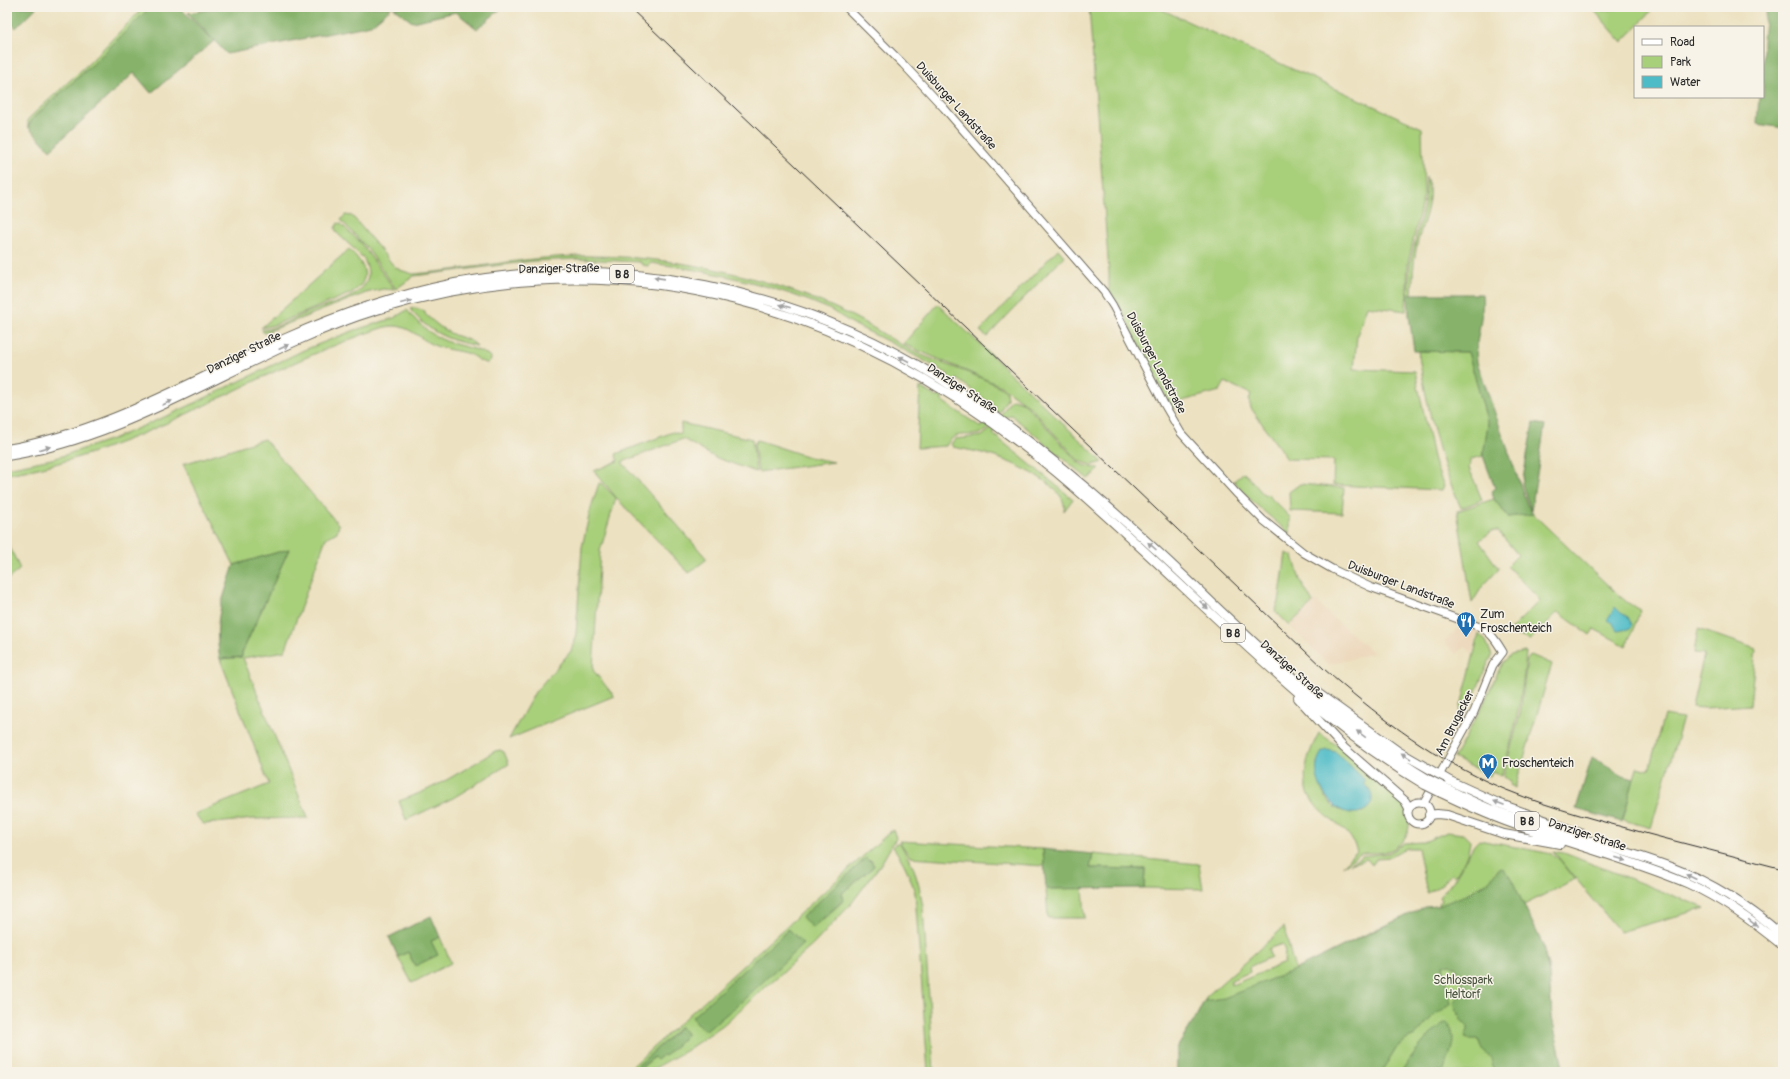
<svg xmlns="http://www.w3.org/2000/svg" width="1790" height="1079" viewBox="0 0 1790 1079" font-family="Pangolin,sans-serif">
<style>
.built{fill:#ecd7ba}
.green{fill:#a8cf7a;stroke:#6a7d52;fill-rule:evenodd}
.forest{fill:#86b26a;stroke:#586e4a}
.water{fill:#4ebcc7;stroke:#3c7479}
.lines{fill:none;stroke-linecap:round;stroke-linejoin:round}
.secondary-casing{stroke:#6f6b5f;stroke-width:9}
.trunk-casing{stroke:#6f6b5f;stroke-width:10}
.secondary{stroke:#fff;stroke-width:7}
.trunk{stroke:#fff;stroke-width:8}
.tram{stroke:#2b2b2b;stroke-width:1}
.trunk-bridge-casing{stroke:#6f6b5f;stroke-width:10;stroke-linecap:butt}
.trunk-bridge{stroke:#fff;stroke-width:8}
.oneway{fill:#a0a0a0}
.labels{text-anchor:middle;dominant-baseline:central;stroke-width:3;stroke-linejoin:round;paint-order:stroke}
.shield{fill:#f7f3e8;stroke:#686764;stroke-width:1}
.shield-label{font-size:11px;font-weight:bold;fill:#2b2b2b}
.street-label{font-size:12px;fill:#2b2b2b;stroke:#f7f3e8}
.poi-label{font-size:12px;fill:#2b2b2b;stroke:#f7f3e8;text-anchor:start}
.park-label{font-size:12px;fill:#4a543f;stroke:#f7f3e8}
</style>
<rect width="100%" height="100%" fill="#f7f3e8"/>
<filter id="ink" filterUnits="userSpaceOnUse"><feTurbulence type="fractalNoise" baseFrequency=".025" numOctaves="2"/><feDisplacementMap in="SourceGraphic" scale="8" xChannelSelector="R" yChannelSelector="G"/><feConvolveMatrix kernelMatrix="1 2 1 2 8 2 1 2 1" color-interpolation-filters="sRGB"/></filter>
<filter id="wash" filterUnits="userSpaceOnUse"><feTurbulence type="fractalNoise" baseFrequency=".012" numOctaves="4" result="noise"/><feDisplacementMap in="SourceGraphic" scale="16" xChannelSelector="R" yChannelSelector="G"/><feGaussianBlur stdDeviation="0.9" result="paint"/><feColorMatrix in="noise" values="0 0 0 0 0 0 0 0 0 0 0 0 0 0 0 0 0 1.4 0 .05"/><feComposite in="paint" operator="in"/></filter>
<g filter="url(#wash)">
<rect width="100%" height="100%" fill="#ece1c0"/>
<!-- built -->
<path class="built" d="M1316,600L1324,610L1373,653L1329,665L1289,625Z
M1463,625L1478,630L1472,654L1466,647L1456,654L1444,641Z"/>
<!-- green -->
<path class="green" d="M144,7H150L92,65L34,117L28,127V119L88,64Z
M1089,7H1156L1422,128L1424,194L1408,263L1406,311L1367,306L1357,336L1354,369L1415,371L1434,462L1444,486L1442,490L1333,485L1334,460L1287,459L1251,408L1249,401L1251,394L1225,382L1220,391L1182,401L1183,403L1172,409L1119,306L1109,290V272Z
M1591,7H1598L1602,11L1628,7H1655L1622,42Z
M1426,177C1436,199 1420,227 1416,250C1413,264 1413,279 1412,294H1408L1410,263L1425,201Z
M345,215L352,216L354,218L394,266L400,270L413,274C468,270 522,257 578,256C667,255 760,273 842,311C868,323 891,340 917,353C944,365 974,373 1000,387L1006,391L1007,399L998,414L996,412L994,406L957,379L953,382L949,379L948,374C918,357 888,341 857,326C845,320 835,311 822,306C767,283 710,271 651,263L648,266L642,265L640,262L579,259L533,261L501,265L414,276L396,289L367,248L341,220Z
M338,223L341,224L360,242L395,290L383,289L366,293L264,333L262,330C280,328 297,316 314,310C331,304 370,296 368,272C367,267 366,262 363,258C355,249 345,241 336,232L335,228Z
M349,249C365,265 374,280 349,294L274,325L261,328Z
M1058,249L1064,256L987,337L980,331Z
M938,304L1103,462L1092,465L1079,461L1030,407L1001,386L903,344Z
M416,308L425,311V314C435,323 446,333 460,337C466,339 473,341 477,346C448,340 429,333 410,309Z
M407,310C420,326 435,339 455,344C469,348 479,349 491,357V360L488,363C480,363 476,357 469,354C457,350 444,350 431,344C420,338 408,326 394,326C384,326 374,331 364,334C329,347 295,362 261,378C179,418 98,460 7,474V468L56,458L115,438L176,412L304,350L355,330L394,318Z
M1418,351L1468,352L1488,424L1483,456L1471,459L1469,468L1482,500L1461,508C1438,458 1427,405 1418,351Z
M920,387L936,397L940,396L942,397V401L981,427L986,423L991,426C974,445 958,424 946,446L917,448Z
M1014,399L1022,402L1029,408L1078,462L1083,465L1100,469L1088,479L1011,415L1004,418L1000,416L1010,401Z
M681,423L752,439L756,472L714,457L683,439L622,462L707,559L689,573L620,502L594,471L618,461L616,454L673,432L681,434Z
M992,428L995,430L993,434L1073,499L1064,511C1070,487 1014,463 995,457C982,452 967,450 953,447L951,444L955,439L982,436Z
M264,439L339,525L337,532L326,538L285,651L243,658L308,818L254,819L205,824L202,823L195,814L269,784L220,659L242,657V653L289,549L234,565L183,464Z
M757,440L809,457L834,462L758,472L754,444Z
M1244,472L1265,496L1267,494L1290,517V534L1252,501L1234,481Z
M599,483L602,484L616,498L600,551L593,670L614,696L509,739L535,692L571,651L576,634L582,547L590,511Z
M1300,484L1344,488L1342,513L1290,511L1289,492Z
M1494,499L1508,517L1533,514L1615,592L1628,603L1641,610L1626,646L1594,629L1590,635L1558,612L1530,640L1508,632L1540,600L1507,566L1518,555L1498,531H1492L1479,541L1499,569L1482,587L1472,603L1457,511Z
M7,541L20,569L7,580Z
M1286,553L1293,556L1300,580L1313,603L1289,625L1275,611L1279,602Z
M1698,629L1756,649L1750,705L1705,708L1692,707L1704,654L1694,653Z
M1479,634L1486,641L1492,656C1481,676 1475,698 1463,717L1459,714Z
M1526,652C1523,695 1514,736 1501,776L1492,772L1490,776L1454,758L1483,705L1502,663L1511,655Z
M1531,655L1552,664L1515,788L1510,785L1511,781L1503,777L1520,714L1527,660Z
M1664,715L1683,718L1651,828L1623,820L1637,767L1649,770Z
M1319,733L1335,744L1404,801C1406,808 1409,818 1409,825C1409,838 1395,851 1383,852C1374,854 1366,851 1358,855C1353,858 1348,863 1343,867L1351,856L1357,852C1351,831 1341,828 1326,816C1296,791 1303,763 1319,733ZM1317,762L1364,784L1372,798L1369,807L1362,812C1356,812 1349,813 1343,811C1324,807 1316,779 1317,762Z
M500,750L504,752L509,764L453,798L406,820L399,801C437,788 462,771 495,751Z
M893,829L896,838L881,864L851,904L814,944L723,1025L687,1050L648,1072H637L654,1057L663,1054L665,1056L687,1035L680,1027L635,1069L636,1072H626ZM866,859L869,861L871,860L874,866L841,894L844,900L822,920ZM788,929L794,935L738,1004L707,1030L705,1027Z
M1447,832L1463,834L1470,841C1469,853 1463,867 1454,876L1451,874C1444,882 1438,889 1427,893L1418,848H1407L1391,857L1377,858L1372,865L1367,859L1350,864L1362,856L1389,853L1404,843L1424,842Z
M1479,840L1552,854L1560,860L1575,879L1524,905L1542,945L1548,965L1552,1018L1564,1072H1177V1048L1195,1019L1207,996L1284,927L1295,970C1331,954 1365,932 1403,918C1416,913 1423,908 1438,906L1441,900L1439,897L1453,881L1474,845ZM1282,944L1285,951L1284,963L1232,985L1230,981L1250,972L1249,968L1251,966L1271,957L1268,949Z
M899,841L1043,849L1044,866L910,857Z
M896,843H900L914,869L919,886L923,907L934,1072H928L915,893C910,875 904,862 893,847Z
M1553,851L1564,853L1705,908L1620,932Z
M1093,854L1199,864L1203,889L1144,888L1145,869L1090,868Z
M1083,888L1085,918H1048L1046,889Z
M440,937L451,963L412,983L398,957L408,952L415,966L431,941Z"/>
<!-- forest -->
<path class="forest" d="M11,7H37L16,28L7,19V11Z
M150,7H179L214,41L151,93L134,73L50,150L28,127L34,117L92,65Z
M225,7H392L371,25L227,54L188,13Z
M393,7H503L477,29L456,12L412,22Z
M1766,7H1783V128L1757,124L1759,97H1763V42Z
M1408,294H1482C1485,317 1474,339 1477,362L1527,504L1531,511L1522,484L1533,423L1545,425L1531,511L1533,514L1508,517L1494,499L1491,491L1495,488L1483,456L1488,424L1468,352L1414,351L1409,315Z
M289,549L242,653V657L220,659C213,620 222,602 234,565Z
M1592,757L1623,776L1634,779L1622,822L1576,809Z
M1043,849L1093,854L1090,868L1145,869L1144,888L1046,889Z
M866,858L869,861L870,860L874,866L841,894L844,900L812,928L802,917Z
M1502,868L1507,872L1511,878L1543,945L1549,975L1552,1018L1564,1072H1494L1491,1058L1482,1050L1478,1039H1467L1465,1036L1468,1030V1027L1461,1020L1454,1003C1462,987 1468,974 1450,964L1443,965L1451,1004L1432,1017L1415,1036L1406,1040L1396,1049L1382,1072H1177V1048L1195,1019L1204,1001L1224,998L1294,970L1395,921L1425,907L1438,906L1468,894L1488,882L1497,870Z
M431,916L440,937L431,941L438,955L415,966L408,952L398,957L389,937Z
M789,929L803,944L739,1004L707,1030L705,1028L703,1030L692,1017Z
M1444,1023H1448C1459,1040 1449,1055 1443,1072H1401C1413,1053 1426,1037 1444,1023Z
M681,1027L687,1035L665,1056L663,1055L657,1060L654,1057L636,1072L634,1069Z"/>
<!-- water -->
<path class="water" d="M1615,607L1621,613L1628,617L1632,625L1628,629L1618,631L1612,623L1607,620Z
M1327,750L1336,752L1365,780L1364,784C1392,808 1341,835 1320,785C1315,774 1315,762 1322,752Z"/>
</g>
<g filter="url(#ink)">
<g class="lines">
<defs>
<path id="secondary" d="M846,7L903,64L944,108L1104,292L1113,306L1164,404L1181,433L1236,493L1263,520L1304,553L1332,569L1370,587L1480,627C1491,632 1497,642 1503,652L1493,665L1474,712L1424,803
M1408 813a11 11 0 1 1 22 0a11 11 0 1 1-22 0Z"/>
<path id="trunk" d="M7,449C107,432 194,379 286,338C340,314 396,295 455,283C621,251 796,289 939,378C1017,427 1088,487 1155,549C1245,632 1322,715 1428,779
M7,456C140,436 250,349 377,310C629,233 858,307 1056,472C1143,545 1221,627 1307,700C1345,732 1383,760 1425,785
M1315,691L1398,751L1450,781L1498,803L1580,833
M1298,698L1344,748L1405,801L1409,808
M1444,787C1460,795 1475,803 1491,809C1550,832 1613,845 1673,868C1713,883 1751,908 1783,936
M1441,793C1468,806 1494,818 1522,827C1578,846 1635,861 1689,884C1724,900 1754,922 1783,946
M1429,815L1437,814L1447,815L1504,834L1560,844"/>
</defs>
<!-- secondary casing -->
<use href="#secondary" class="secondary-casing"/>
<!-- trunk casing -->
<use href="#trunk" class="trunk-casing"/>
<!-- secondary -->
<use href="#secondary" class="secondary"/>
<!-- trunk -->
<use href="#trunk" class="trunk"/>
<!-- tram -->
<path class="tram" d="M629,7L1324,669C1374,713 1426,753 1488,782C1536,804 1586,817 1637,831C1685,844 1734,856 1783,869"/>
<defs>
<path id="trunk-bridge" d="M1428,779L1444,787
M1425,785L1441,793"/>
</defs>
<!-- trunk-bridge casing -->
<use href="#trunk-bridge" class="trunk-bridge-casing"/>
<!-- trunk-bridge -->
<use href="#trunk-bridge" class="trunk-bridge"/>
</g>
<!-- one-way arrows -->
<defs><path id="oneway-solid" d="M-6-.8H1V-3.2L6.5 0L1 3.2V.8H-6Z"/></defs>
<g class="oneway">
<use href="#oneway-solid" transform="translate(659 278) rotate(-172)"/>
<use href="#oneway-solid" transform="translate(406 302) rotate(-15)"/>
<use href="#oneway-solid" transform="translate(785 306) rotate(-162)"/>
<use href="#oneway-solid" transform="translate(284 347) rotate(-25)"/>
<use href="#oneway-solid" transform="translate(904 359) rotate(-152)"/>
<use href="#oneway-solid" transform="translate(167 403) rotate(-25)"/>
<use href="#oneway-solid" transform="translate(45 448) rotate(-14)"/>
<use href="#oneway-solid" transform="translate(1152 546) rotate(-138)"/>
<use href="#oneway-solid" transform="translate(1204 605) rotate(43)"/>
<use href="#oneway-solid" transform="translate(1361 734) rotate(-144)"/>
<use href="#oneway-solid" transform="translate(1406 756) rotate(-148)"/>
<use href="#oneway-solid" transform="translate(1499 803) rotate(-159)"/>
<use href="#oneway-solid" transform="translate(1621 859) rotate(18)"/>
<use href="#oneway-solid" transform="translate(1691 876) rotate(-155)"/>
<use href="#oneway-solid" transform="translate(1753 923) rotate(36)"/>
</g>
</g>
<!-- icons -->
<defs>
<symbol id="restaurant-pin" viewBox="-11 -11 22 30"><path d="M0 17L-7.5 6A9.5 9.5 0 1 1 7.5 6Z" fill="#1f6fb2" stroke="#f7f3e8"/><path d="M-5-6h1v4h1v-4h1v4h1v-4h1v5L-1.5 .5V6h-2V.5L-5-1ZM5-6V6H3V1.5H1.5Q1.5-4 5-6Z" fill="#fff"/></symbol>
<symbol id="metro-pin" viewBox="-11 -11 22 30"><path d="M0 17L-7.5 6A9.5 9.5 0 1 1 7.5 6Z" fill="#1f6fb2" stroke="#f7f3e8"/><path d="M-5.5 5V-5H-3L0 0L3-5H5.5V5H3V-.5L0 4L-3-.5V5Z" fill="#fff"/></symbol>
</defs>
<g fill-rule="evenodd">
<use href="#restaurant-pin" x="1455" y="610" width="22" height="30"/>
<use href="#metro-pin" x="1477" y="752" width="22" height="30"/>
</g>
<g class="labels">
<!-- shield labels -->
<g class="shield">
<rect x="610" y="265" width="24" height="18" rx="3"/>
<rect x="1221" y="624" width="24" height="18" rx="3"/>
<rect x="1515" y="812" width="24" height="18" rx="3"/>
</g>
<g class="shield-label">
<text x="622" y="274">B 8</text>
<text x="1233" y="633">B 8</text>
<text x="1527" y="821">B 8</text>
</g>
<!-- street labels -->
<g class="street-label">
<text transform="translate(956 106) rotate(48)">Duisburger Landstraße</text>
<text transform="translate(559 269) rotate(-1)">Danziger Straße</text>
<text transform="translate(244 353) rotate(-26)">Danziger Straße</text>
<text transform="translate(1156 363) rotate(62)">Duisburger Landstraße</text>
<text transform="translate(962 389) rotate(33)">Danziger Straße</text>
<text transform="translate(1401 585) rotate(21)">Duisburger Landstraße</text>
<text transform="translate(1292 670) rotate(42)">Danziger Straße</text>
<text transform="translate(1455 723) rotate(-63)">Am Brugacker</text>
<text transform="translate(1587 835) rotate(18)">Danziger Straße</text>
</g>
<!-- poi labels -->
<g class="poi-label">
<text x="1480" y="614">Zum<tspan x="1480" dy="14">Froschenteich</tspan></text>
<text x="1502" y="763">Froschenteich</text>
</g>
<!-- park labels -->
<g class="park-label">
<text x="1463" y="980">Schlosspark<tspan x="1463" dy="14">Heltorf</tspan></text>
</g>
</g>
<!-- margin -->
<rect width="1790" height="1079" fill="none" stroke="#f7f3e8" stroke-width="24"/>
<!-- legend -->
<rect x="1634" y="26" width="130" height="72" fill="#f7f3e8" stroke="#a5a39c"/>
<rect x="1642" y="39" width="20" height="6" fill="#ffffff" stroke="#a5a39c"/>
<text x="1670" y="46" font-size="12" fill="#2b2b2b">Road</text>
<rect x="1642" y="56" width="20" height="12" fill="#a8cf7a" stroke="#a5a39c"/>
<text x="1670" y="66" font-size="12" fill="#2b2b2b">Park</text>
<rect x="1642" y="76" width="20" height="12" fill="#4ebcc7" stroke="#a5a39c"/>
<text x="1670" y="86" font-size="12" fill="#2b2b2b">Water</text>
</svg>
